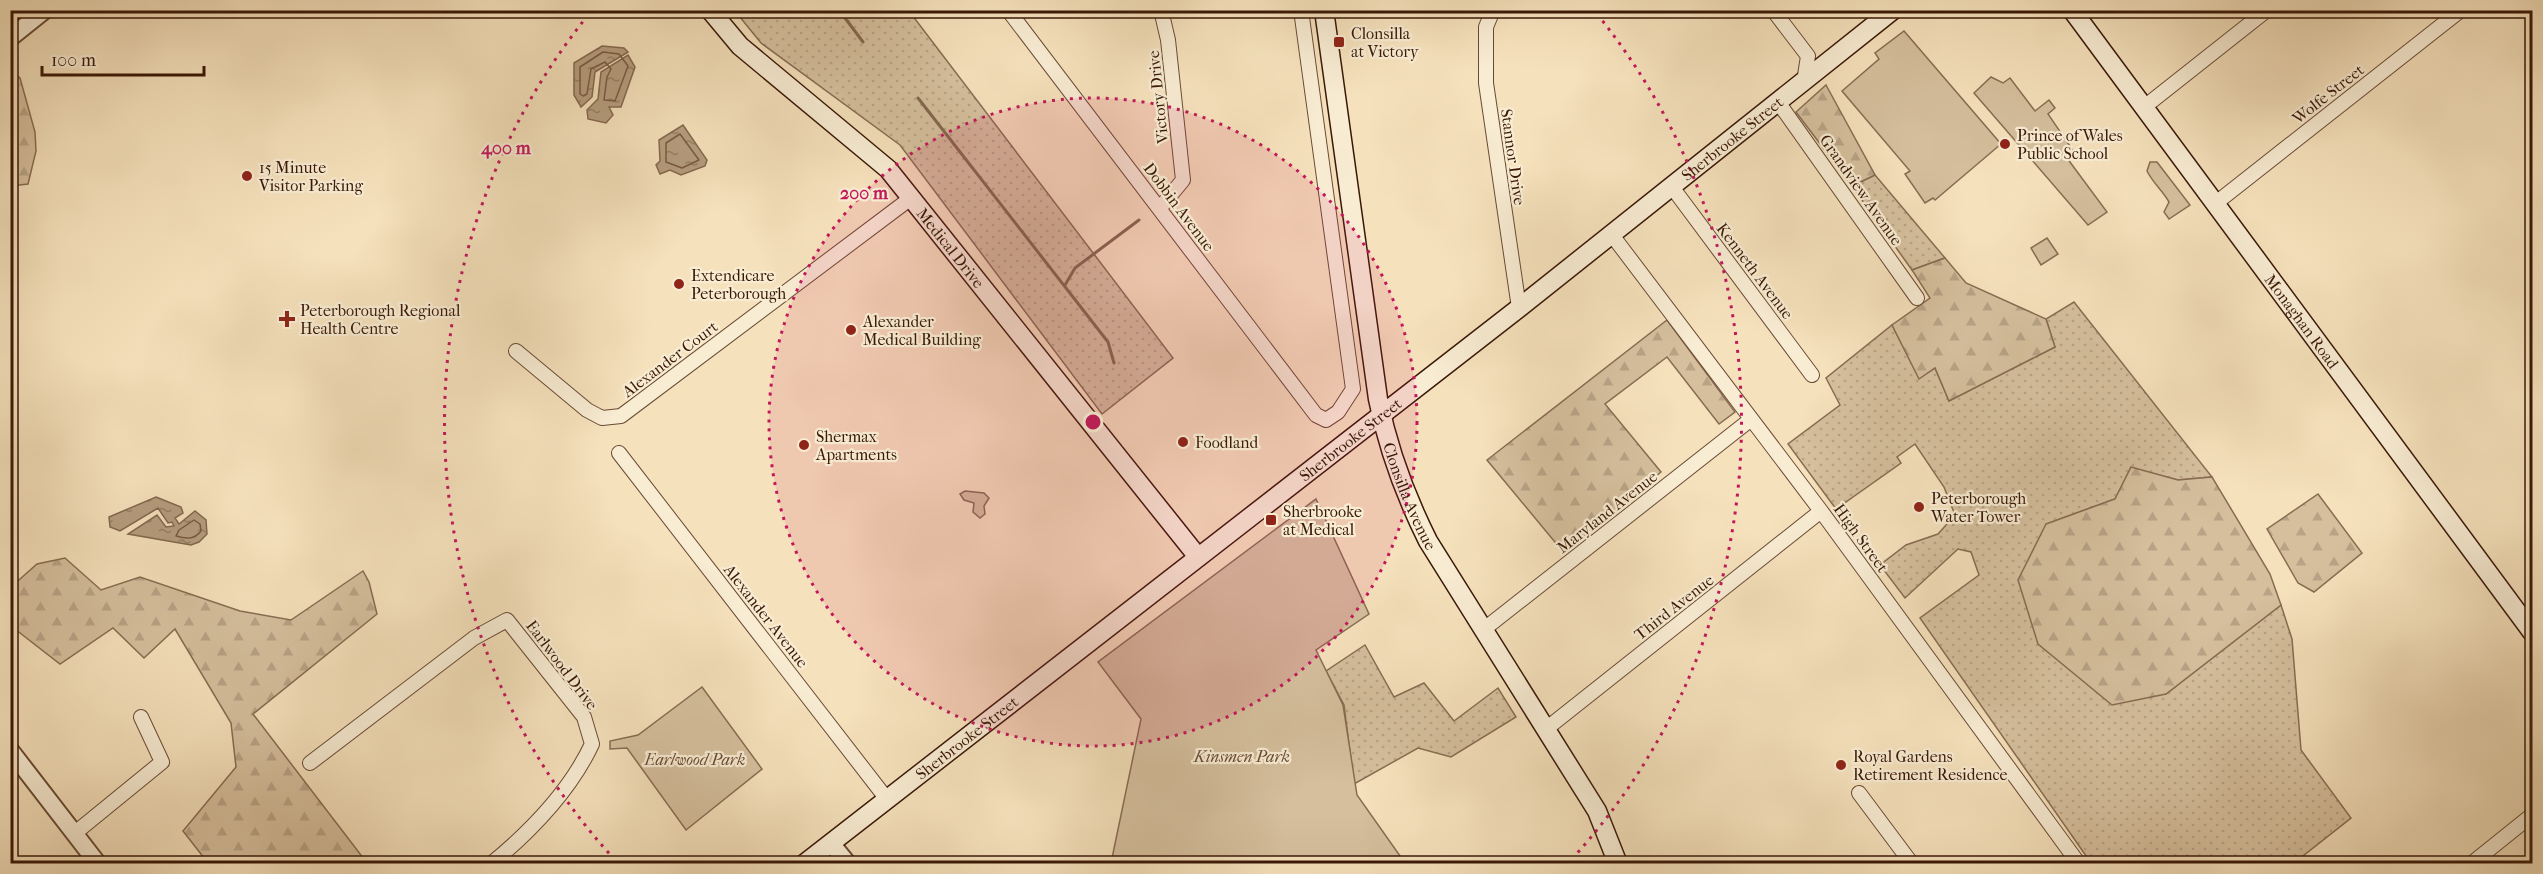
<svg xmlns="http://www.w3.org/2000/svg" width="2543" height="874" viewBox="0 0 2543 874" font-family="'IM FELL French Canon',serif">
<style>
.grass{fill:url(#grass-dots);stroke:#886c52;stroke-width:1.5}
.forest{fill:url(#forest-firs);stroke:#886c52;stroke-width:1.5}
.park{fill:#d5bf9d;stroke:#886c52;stroke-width:1.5}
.water{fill:url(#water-ripples);stroke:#84684e;stroke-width:1.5}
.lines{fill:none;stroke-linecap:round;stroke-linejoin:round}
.shore{stroke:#785a42;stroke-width:1.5}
.stream{stroke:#84684e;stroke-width:3}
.minor-casing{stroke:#694a34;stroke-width:16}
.tertiary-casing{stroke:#694a34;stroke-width:20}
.secondary-casing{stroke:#3a1807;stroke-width:21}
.minor{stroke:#f8ecd3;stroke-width:14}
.tertiary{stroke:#f8ecd3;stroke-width:16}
.secondary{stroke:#f8ecd3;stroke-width:18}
.ring{fill:none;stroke:#c2185b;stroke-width:3;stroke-dasharray:3 6}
.poi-dot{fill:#8f2418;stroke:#f8ecd3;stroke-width:2}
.labels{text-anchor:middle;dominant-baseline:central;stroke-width:4.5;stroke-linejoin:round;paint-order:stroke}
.poi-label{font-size:16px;fill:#3a1807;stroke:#f8ecd3;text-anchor:start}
.street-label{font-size:16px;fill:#3a1807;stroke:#f8ecd3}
.park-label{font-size:16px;font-style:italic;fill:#684a34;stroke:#f8ecd3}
.centre{fill:#c2185b;stroke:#f8ecd3;stroke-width:3}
.ring-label{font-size:18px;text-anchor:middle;font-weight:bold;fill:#c2185b;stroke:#f8ecd3;stroke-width:4.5;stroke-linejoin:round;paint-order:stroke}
</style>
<defs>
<pattern id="grass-dots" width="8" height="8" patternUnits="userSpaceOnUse" patternTransform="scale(1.5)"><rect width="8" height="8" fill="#d5bf9d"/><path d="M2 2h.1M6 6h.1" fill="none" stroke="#b8a386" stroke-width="1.8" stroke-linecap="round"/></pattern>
<pattern id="forest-firs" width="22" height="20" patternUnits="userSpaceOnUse" patternTransform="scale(1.5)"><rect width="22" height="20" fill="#d5bf9d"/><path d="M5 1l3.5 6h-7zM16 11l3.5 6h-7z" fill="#b8a386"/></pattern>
<pattern id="water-ripples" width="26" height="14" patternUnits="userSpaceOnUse" patternTransform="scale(1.5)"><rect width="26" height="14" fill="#b59d7e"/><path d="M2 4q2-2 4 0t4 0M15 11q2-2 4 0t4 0" fill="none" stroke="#947f65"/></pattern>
</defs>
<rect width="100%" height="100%" fill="#f5e1bc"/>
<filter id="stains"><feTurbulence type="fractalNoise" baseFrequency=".00333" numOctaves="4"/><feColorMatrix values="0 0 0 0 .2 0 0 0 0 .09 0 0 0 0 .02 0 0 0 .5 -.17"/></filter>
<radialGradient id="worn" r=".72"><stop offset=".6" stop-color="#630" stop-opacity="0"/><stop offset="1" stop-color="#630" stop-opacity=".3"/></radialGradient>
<!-- grass -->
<path class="grass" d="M735,11H909L1173,358L1102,414L900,145L761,43Z
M1875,175L1945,258L1912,270L1852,186Z
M2074,302L2212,477L2178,480L2131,468L2115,499L2046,524L2166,694L2281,605L2292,639L2301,750L2351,818L2294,863H2091L1920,618L1979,575L1971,552L1958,549L1905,598L1880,565L1906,545L1938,534L1955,515L1944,487L1915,444L1897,457L1901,463L1836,509L1788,444L1840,405L1826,378L1892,325L1919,378L1935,368L1949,401L2055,347L2046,319Z
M1365,645L1394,697L1424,683L1454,721L1498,688L1516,717L1451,757L1418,748L1354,784L1344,705L1326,671Z"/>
<!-- forest -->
<path class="forest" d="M10,70L20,78L35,132L36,151L28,184L11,186Z
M1826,85L1875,175L1852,186L1796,112Z
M1945,258L1966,283L2046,319L2055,347L1949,401L1935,368L1919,379L1892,325L1930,298L1912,270Z
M1667,320L1735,412L1719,424L1667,357L1605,404L1661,472L1564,553L1487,460Z
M2131,467L2178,480L2212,477L2270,574L2281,605L2166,694L2112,705L2038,644L2018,580L2046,524L2115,499Z
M2318,494L2362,553L2314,592L2298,583L2267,529Z
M65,558L101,590L140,577L240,611L291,620L363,571L369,582L377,614L253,714L367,863H208L183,831L236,767L231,723L175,629L144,658L113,628L60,664L11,626V587L37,564Z"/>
<!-- park -->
<path class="park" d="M1904,31L2001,144L1935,200L1933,198L1925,203L1905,174L1910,171L1842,91L1879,59L1875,53Z
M1991,77L2003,83L2010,78L2035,111L2049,100L2055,108L2048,114L2074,152L2067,158L2107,212L2088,225L1974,93Z
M2150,162H2157L2190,205L2169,219L2164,212L2169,202C2162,190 2153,183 2147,171Z
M2047,238L2058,254L2041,265L2031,248Z
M965,491L984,493L989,498L984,506L985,514L980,518L973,512L974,503L964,500L960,494Z
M1316,499L1369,614L1316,650L1343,705L1357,795L1405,863H1111L1141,719L1098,662Z
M702,687L762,769L686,830L627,748L610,749V741L638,735Z"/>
<!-- water -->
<path class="water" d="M602,46L624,48L628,52L595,72L592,97L581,107L574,95V63Z
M628,55L635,67L621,107H609L613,115L606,123L588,119L587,110L598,99L601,72Z
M683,125L707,160L705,166L681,175L670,170L660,174L656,165L660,161L659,140Z
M156,497L181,507L183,513L175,518L179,524L195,511L206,520L207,534L199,542L191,545L128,534L157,515L166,527L174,526L172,522L168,523L158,508L120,531L110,527L109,517Z"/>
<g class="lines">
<!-- shore -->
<path class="shore" d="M603,52L619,54L628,66L615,101L604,100L607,77L611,69L605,62L591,69L587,94L583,96L580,94V67Z
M680,134L699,160L682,168L666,162V143Z
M194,520L200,524L201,531C194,540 186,539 176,536L179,530Z"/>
<!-- stream -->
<path class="stream" d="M839,10L863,42
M918,98L1108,342L1114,363
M1065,285L1075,268L1139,220"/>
<defs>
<path id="minor" d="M1008,10L1316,415L1326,420L1338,412L1353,389L1301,10
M1493,10L1486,27V83L1519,308
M1773,10L1808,56L1804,82
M1778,102L1917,298
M2143,108L2267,10
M1672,187L1812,375
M2216,203L2461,10
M1160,208L1183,180L1168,40L1161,10
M1612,235L1821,511L2079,864
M516,351L587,410L602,418L621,416L911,198
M619,453L886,798
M1483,630L1750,420
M1546,729L1821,511
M310,763L474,638L507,620L584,717L592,744C570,791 531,831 491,864
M1859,793L1912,864
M75,833L162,762L141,717
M2471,864L2532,815"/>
<path id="tertiary" d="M10,38L45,10
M10,750L98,864
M831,843L848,864"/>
<g id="secondary">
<path id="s1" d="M710,10L740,46L888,169L1198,557"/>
<path id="s2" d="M1324,10L1378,399C1388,449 1405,495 1428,541L1597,811L1618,864"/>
<path id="s3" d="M2072,10L2532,632"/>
<path id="s4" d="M804,864L1519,308L1893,10"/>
</g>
</defs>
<!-- minor casing -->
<use href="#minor" class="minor-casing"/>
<!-- tertiary casing -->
<use href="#tertiary" class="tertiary-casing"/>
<!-- secondary casing -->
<use href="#secondary" class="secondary-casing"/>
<!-- minor -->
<use href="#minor" class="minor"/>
<!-- tertiary -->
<use href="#tertiary" class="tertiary"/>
<!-- secondary -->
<use href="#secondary" class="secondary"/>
</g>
<!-- distance rings -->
<circle cx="1093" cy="422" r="324" fill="#c2185b" fill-opacity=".12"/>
<g class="ring">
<circle cx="1093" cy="422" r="324"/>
<path d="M615 860A648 648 0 0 1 589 14M1597 14A648 648 0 0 1 1571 860"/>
</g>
<!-- markers -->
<g class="poi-dot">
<rect x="1333" y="36" width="12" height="12" rx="3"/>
<circle cx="2005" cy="144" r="6"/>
<circle cx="247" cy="176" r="6"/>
<circle cx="679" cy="284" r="6"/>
<path d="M284 310h6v6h6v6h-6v6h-6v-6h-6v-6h6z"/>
<circle cx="851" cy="330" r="6"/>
<circle cx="1183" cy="442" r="6"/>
<circle cx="804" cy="445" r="6"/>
<circle cx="1919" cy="507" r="6"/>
<rect x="1265" y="514" width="12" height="12" rx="3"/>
<circle cx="1841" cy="765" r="6"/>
</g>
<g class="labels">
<!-- poi labels -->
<g class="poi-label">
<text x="1351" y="33">Clonsilla<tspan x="1351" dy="18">at Victory</tspan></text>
<text x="2017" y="135">Prince of Wales<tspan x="2017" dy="18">Public School</tspan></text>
<text x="259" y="167">15 Minute<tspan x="259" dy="18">Visitor Parking</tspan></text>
<text x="691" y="275">Extendicare<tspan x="691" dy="18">Peterborough</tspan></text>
<text x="300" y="310">Peterborough Regional<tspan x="300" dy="18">Health Centre</tspan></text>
<text x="863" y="321">Alexander<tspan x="863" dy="18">Medical Building</tspan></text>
<text x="816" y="436">Shermax<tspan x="816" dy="18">Apartments</tspan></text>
<text x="1195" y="442">Foodland</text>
<text x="1931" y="498">Peterborough<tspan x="1931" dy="18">Water Tower</tspan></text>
<text x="1283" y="511">Sherbrooke<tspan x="1283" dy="18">at Medical</tspan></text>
<text x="1853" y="756">Royal Gardens<tspan x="1853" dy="18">Retirement Residence</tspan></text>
</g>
<!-- street labels -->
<g class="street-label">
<text transform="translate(2328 94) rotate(-38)">Wolfe Street</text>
<text transform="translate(1158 97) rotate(-96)">Victory Drive</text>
<text stroke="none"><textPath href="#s4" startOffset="1178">Sherbrooke Street</textPath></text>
<text transform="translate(1513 157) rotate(82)">Stannor Drive</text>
<text transform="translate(1861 190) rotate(55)">Grandview Avenue</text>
<text transform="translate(1179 207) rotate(53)">Dobbin Avenue</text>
<text stroke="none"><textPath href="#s1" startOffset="340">Medical Drive</textPath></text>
<text transform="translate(1755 271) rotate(53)">Kenneth Avenue</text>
<text stroke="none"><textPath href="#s3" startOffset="387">Monaghan Road</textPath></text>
<text transform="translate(670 359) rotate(-37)">Alexander Court</text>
<text stroke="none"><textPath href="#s4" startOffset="692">Sherbrooke Street</textPath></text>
<text stroke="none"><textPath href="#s2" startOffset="495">Clonsilla Avenue</textPath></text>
<text transform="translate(1607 512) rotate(-38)">Maryland Avenue</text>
<text transform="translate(1861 538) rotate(54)">High Street</text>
<text transform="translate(1674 607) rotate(-38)">Third Avenue</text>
<text transform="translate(766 616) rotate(52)">Alexander Avenue</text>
<text transform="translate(562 665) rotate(53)">Earlwood Drive</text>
<text stroke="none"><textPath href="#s4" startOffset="206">Sherbrooke Street</textPath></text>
</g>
<!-- park labels -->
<g class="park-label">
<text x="1242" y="756">Kinsmen Park</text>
<text x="695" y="759">Earlwood Park</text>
</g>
</g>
<circle cx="1093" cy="422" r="9" class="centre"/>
<g class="ring-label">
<text x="506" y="154">400 m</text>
<text x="864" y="199">200 m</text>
</g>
<!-- margin -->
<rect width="2543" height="874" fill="none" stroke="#f5e1bc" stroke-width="36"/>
<rect x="12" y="12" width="2519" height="850" fill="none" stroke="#3a1807" stroke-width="3"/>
<rect x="18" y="18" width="2507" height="838" fill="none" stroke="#3a1807" stroke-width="1.5"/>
<!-- scale -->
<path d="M42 66v9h162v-9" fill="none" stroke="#3a1807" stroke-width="3"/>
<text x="51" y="66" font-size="18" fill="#3a1807" stroke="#f8ecd3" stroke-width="4.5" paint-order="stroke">100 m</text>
<rect width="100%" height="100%" filter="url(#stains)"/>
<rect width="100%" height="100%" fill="url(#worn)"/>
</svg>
